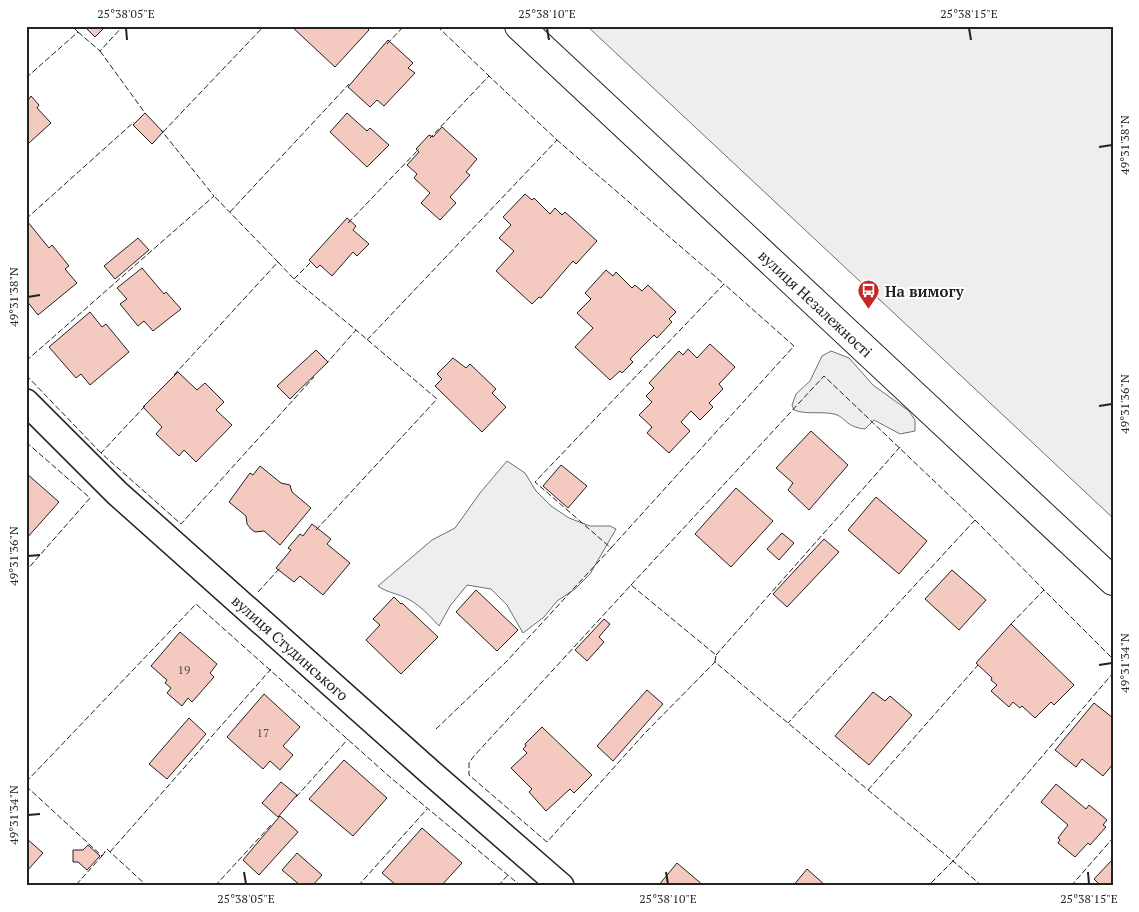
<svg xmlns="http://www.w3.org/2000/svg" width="1139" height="912" viewBox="0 0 1139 912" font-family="'PT Serif',serif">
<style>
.green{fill:#eee;stroke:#6f6f6f}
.building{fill:#f3c9c0;stroke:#222}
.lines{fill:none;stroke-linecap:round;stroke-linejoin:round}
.minor-casing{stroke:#222;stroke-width:28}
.tertiary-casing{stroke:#222;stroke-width:30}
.minor{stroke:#fff;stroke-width:25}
.tertiary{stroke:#fff;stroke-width:28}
.fence{stroke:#222;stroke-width:1;stroke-dasharray:6 2.5;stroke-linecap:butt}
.ticks{fill:none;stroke:#222;stroke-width:2}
.labels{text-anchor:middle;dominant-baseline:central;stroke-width:4;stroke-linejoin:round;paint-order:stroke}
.number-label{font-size:12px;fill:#564c4a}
.poi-label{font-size:15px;font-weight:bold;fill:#222;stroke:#fff;text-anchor:start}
.street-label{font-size:15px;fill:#222;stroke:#fff}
.neatline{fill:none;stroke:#222;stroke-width:2}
.ticks-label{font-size:12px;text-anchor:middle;fill:#222}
</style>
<rect width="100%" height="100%" fill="#fff"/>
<!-- green -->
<path class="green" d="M587,26H1113V518Z
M831,351L849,358L873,385L909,411L915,420V431L900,434L874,420L865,429C845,427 846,417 834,414C821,411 807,415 794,410L792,405L796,394L810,381L822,356Z
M507,461L525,473L536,491L551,506L569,518L590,526H610L616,529L590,574L575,589L557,601L544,617L523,633L507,605L491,589L467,585L450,606L439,626C429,615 418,603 404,597C395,593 386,592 378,586L432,540L455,528L480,493Z"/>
<!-- building -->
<path class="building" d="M84,26H106L95,37Z
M291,26H365L369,30L335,67Z
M388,40L413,63L408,68L415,73L384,106L377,100L370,107L348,87Z
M26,96L29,99L31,96L39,105L37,108L51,123L29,143L26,140Z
M145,113L163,132L152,144L133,125Z
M347,113L367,131L370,128L389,145L367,167L330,132Z
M442,127L477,159L466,172L470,175L450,197L456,203L440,220L421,203L430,193L414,178L417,174L407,165L419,152L416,149L429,135L433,137Z
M525,194L532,200L534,198L550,214L555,208L562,215L565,212L597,241L576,264L573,261L541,298L539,297L532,304L496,271L514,251L499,238L511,225L503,217Z
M347,218L356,226L353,230L369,244L357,256L353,252L332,276L320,265L317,268L309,260Z
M27,221L49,248L52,245L69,266L65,269L77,283L38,315L26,300Z
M138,238L149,250L115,279L104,266Z
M142,268L164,294L166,292L181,309L153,331L144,321L138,326L120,304L127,299L117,288Z
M606,270L613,276L616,272L632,288L635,285L642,291L648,285L676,312L669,319L672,322L657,338L654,335L630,359L633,362L622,373L620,371L610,380L575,347L593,328L577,313L591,299L585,293Z
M90,312L102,327L106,324L129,352L90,385L81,374L76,378L49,347Z
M710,344L735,367L719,384L723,389L709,403L713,407L700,420L691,411L681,422L690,431L669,453L647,433L652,427L639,415L652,402L646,396L654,388L649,383L679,351L683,355L688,349L697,358Z
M316,350L328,362L290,399L277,386Z
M453,358L466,368L470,364L496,389L492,393L506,407L482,432L435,386L442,379L437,374Z
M178,372L197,390L205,383L224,402L216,410L232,425L196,462L184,450L179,456L156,434L162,427L143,407Z
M811,431L848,465L809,510L788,490L793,483L776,468Z
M561,465L587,486L568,508L543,486Z
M260,466L281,483L290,485L292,492L311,508L280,545L264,531L255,532L251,529L247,524L246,516L229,502L250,473L253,475Z
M26,473L59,502L26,539Z
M736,488L773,521L731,567L695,534Z
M876,497L927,541L899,574L848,530Z
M312,524L331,539L327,544L350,563L323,595L300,576L294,582L276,568L291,550L288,548L300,534L303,536Z
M782,533L794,543L779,560L767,549Z
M824,539L839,552L787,607L773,594Z
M952,570L986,600L959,630L925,599Z
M476,590L518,630L497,651L456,612Z
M394,597L401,604L402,603L438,637L401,674L366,640L380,625L373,619Z
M604,619L610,624L599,637L604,642L587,661L575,650Z
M1011,624L1074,685L1054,705L1051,702L1035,718L1022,706L1020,708L1013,702L1009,707L991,691L997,685L991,680L992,678L976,663Z
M180,632L217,664L210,673L214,677L192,702L188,698L182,706L167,693L171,688L165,683L167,680L151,666Z
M647,690L663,704L613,761L597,746Z
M873,692L885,701L890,696L912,715L869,765L835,736Z
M264,694L300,727L283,746L293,755L280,770L270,761L263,769L227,737Z
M1094,703L1113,718V764L1103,776L1082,759L1076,767L1055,750Z
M189,718L206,734L167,779L149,764Z
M542,727L592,775L574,793L570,789L546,811L529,792L532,789L511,768L527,753L523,749L526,746L525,744Z
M344,760L387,798L353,836L309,799Z
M281,782L297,795L278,817L262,803Z
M1056,784L1086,809L1089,805L1107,820L1103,825L1106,827L1090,845L1088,843L1075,857L1058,843L1060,840L1058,838L1068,825L1041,802Z
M280,816L298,832L259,875L243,860Z
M422,828L462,863L441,886H397L382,873Z
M26,838L43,853L26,872Z
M88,845L100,856L87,870L78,862H73V850H83Z
M297,853L322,875L312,886H301L282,870Z
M1113,859V886H1101L1094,879Z
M677,863L704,886H658Z
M807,869L826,886H793Z"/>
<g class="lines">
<defs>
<g id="minor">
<path id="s1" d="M26,402L117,493L430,772L561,886"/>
</g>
<g id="tertiary">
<path id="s2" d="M519,26L1113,581"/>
</g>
</defs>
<!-- minor casing -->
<use href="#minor" class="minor-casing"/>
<!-- tertiary casing -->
<use href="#tertiary" class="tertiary-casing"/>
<!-- minor -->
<use href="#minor" class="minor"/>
<!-- tertiary -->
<use href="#tertiary" class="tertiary"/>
<!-- fence -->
<path class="fence" d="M437,26L489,76
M78,32L100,51L123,26
M387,44L404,26
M100,51L145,113
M26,78L78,32L72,26
M163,132L264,26
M230,212L349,84
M26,219L134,122
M348,223L419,149
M278,262L294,279L356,330L326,364
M294,279L312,261
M367,340L557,140L489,76L430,138
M26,361L214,196L161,130
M26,375L101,453
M174,375L278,262L214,196
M145,406L101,453L181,524L314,377
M26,442L90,498L26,571
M975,520L1044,590
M316,530L437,399L356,330
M611,548L794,346L724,284
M631,585L824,376L975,520L788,723
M258,592L280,568
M1011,624L1044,590L1113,659
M716,655L900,447
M715,662L716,655L631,585L474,756L469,763V775L547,842L644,734L715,662L953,861L928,886
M436,729L507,661L611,548L535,482L724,284L557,140
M26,782L196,604L391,778L521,886
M26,786L102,856L75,886
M868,790L978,665
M296,797L348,739
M110,852L271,669
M102,856L107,849L147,886
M215,886L271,825
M358,886L427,809
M498,886L508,875
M982,886L953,861L1113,673
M1071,886L1113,838"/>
</g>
<!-- ticks -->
<path class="ticks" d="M126,28L127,40M547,28L549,40M969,28L971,40M1099,147L1112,145M28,297L40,295M1099,406L1112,404M28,556L40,555M1099,665L1112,663M28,815L40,814M244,872L246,884M666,872L668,884M1088,872L1089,884"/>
<!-- icons -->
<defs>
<symbol id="bus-pin" viewBox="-11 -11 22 30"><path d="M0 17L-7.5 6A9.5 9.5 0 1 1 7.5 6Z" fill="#c62828" stroke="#fff"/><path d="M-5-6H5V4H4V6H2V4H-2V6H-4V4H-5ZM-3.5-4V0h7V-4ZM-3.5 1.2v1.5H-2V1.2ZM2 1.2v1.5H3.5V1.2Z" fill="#fff"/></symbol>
</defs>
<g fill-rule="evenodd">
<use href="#bus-pin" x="856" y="278" width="25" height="34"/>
</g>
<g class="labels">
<!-- number labels -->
<g class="number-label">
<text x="184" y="669">19</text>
<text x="263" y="732">17</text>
</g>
<!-- poi labels -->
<g class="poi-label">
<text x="885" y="291">На вимогу</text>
</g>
<!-- street labels -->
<g class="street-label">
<text stroke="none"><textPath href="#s2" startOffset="406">вулиця Незалежності</textPath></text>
<text stroke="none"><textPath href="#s1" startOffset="361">вулиця Студинського</textPath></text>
</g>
</g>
<!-- border -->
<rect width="1139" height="912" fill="none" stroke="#ffffff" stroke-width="55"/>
<rect x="28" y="28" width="1084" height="856" class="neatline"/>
<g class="ticks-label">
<text x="126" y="18">25°38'05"E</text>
<text x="547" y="18">25°38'10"E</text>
<text x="969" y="18">25°38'15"E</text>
<text transform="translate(1125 145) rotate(-90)" y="4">49°31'38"N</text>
<text transform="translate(14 297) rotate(-90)" y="4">49°31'38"N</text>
<text transform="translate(1125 404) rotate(-90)" y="4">49°31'36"N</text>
<text transform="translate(14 556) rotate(-90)" y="4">49°31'36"N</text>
<text transform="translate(1125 663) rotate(-90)" y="4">49°31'34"N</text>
<text transform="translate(14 815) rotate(-90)" y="4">49°31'34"N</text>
<text x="246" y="903">25°38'05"E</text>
<text x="668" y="903">25°38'10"E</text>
<text x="1089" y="903">25°38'15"E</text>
</g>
</svg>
